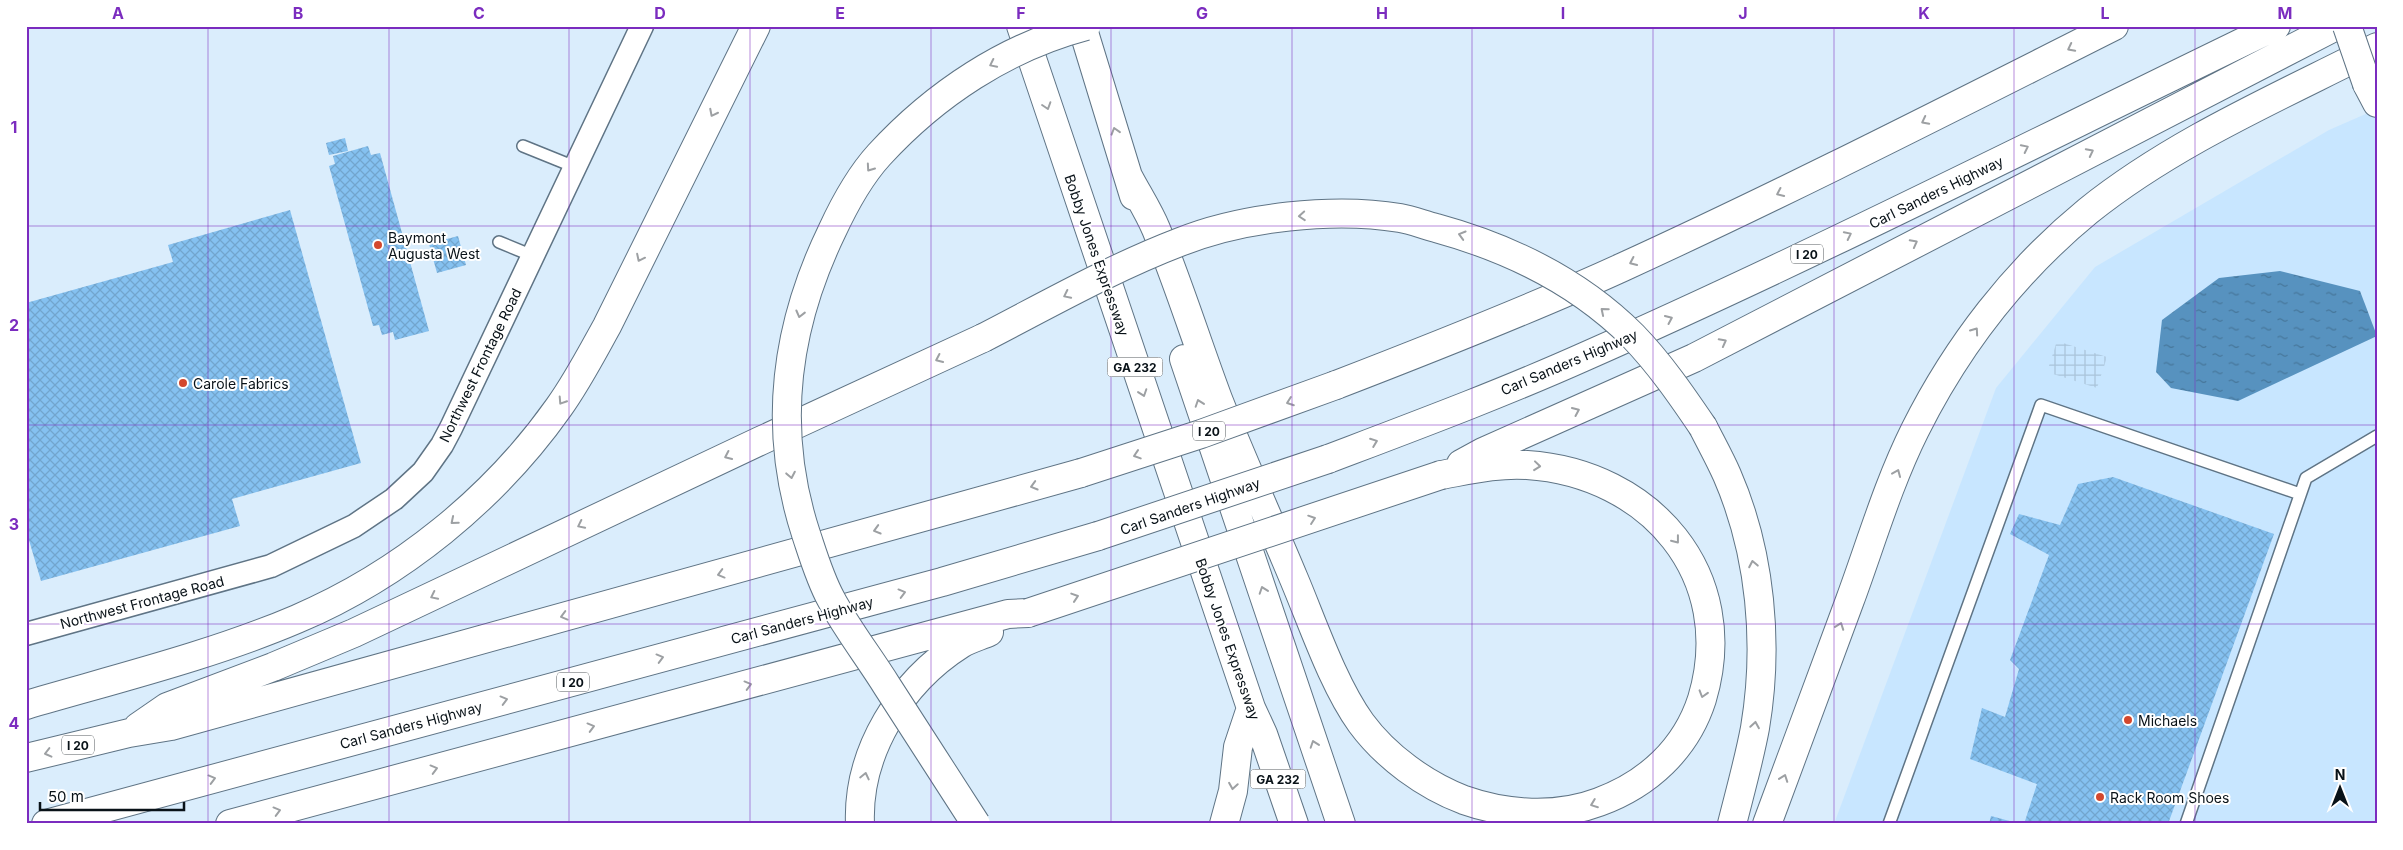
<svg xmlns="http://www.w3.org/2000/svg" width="2403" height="850" viewBox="0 0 2403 850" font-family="Inter,sans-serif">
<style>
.built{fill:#c8e6ff}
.industrial{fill:url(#industrial-grid)}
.water{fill:url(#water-ripples)}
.building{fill:url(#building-cross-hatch)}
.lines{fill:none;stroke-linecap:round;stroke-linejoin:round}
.service-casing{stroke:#5f7485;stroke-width:14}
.minor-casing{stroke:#5f7485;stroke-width:25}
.secondary-casing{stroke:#5f7485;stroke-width:30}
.motorway-casing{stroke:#5f7485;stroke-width:30}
.service{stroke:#fff;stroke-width:11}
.minor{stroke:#fff;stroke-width:22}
.secondary{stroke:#fff;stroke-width:28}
.motorway{stroke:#fff;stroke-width:28}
.secondary-bridge-casing{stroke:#5f7485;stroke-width:30;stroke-linecap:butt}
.motorway-bridge-casing{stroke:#5f7485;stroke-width:30;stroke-linecap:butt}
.secondary-bridge{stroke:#fff;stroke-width:28}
.motorway-bridge{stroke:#fff;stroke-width:28}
.oneway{stroke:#9da0a3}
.grid{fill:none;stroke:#7b2cbf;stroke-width:1;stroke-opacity:0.55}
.poi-dot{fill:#d3482e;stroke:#fff;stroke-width:2}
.labels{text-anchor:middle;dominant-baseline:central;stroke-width:4;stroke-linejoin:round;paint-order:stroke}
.shield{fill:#fff;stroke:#53595d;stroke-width:1}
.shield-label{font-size:12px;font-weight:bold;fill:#091218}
.street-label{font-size:14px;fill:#091218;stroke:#fff}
.poi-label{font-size:14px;fill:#091218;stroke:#fff;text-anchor:start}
.neatline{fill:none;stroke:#7b2cbf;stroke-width:2}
.grid-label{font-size:16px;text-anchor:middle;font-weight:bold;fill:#7b2cbf}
</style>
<defs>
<pattern id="industrial-grid" width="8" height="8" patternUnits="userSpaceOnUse" patternTransform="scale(1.25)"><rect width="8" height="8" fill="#c8e6ff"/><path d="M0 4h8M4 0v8" fill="none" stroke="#aac4da"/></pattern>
<pattern id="water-ripples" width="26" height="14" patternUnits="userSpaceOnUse" patternTransform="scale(1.25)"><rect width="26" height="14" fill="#5792bf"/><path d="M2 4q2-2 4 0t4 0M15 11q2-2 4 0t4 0" fill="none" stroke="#46769a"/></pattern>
<pattern id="building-cross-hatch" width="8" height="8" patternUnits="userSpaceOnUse" patternTransform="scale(1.25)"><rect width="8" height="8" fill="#85c1f0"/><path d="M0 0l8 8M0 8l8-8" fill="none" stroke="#72a5cd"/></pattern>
</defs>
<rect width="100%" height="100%" fill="#daedfc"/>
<!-- built -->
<path class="built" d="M2377,109V824H1834L1996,388L2095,267L2329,130Z"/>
<!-- industrial -->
<path class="industrial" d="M2057,341L2107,357L2097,388L2047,372Z"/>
<!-- water -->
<path class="water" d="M2280,271L2360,291L2377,336L2238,401L2171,388L2156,372L2162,320L2219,278Z"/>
<!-- building -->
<path class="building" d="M345,138L348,151L329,155L326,143Z
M368,146L371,155L380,153L429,331L395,340L393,332L382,335L379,325L373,326L329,166L335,164L333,156Z
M290,210L361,463L232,499L240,526L41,581L26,530V303L173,262L168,245Z
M458,236L466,265L437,273L429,244Z
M2113,477L2274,534L2168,824H2024L2037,784L1970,759L1982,708L2005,717L2019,669L2010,660L2049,555L2010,534L2019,514L2060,525L2078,484Z
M1991,816L2017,823V824H1989Z"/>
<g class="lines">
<defs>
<path id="service" d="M523,146L575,167
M499,242L533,256
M1889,824L2041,405L2300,494
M2186,824L2306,478L2377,436"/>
<path id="minor" d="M26,634L271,566L354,526L394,499L423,472L442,445L451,428L642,26"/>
<path id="secondary" d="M2367,84L2377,103"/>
<path id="motorway" d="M1021,26L1251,708L1263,734L1294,824
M1082,26L1134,196
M1129,178C1138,195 1149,212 1156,229C1179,285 1197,343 1218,399C1242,460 1269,519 1294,579C1313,624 1333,684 1361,723C1386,757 1425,785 1464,800C1506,815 1557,818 1599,802C1648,784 1686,749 1702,699C1739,575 1650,473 1527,465C1498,463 1469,470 1441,475
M1184,359L1341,824
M1336,385C1432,348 1529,310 1623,267C1789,191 1951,108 2114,26
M1703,427C1711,443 1720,459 1727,475C1761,553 1769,645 1755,728C1749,760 1740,792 1732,824
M1328,459C1415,426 1501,394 1586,356C1819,253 2046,137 2276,26
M1461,464L1483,452L1694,358L2336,26
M26,705C115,679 213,655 297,619C400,575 494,499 559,407C577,382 592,353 607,326L756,26
M138,727L167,707L273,667L354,633L760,441L983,338
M26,758L129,733L171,726C474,639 778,558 1081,473
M46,824L942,582L1098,536
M230,824L1008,614L1028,613
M860,824C857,752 901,682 961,644C969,639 980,636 989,632
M1224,824L1233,791L1238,747L1251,708
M1767,824C1795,749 1822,674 1850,600C1871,543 1888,484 1915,430C1957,346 2016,270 2088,211C2174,142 2279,97 2377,47"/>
</defs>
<!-- service casing -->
<use href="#service" class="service-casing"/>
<!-- minor casing -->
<use href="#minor" class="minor-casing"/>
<!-- secondary casing -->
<use href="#secondary" class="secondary-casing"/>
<!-- motorway casing -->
<use href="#motorway" class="motorway-casing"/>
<!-- service -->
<use href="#service" class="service"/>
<!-- minor -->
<use href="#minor" class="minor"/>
<!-- secondary -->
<use href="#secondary" class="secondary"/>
<!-- motorway -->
<use href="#motorway" class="motorway"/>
<defs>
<path id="secondary-bridge" d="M2347,26L2367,84"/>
<path id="motorway-bridge" d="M983,338C1047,305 1112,268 1180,242C1242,217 1334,207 1400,218C1412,220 1424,225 1436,228C1509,248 1579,282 1633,336C1660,364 1682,396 1703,427
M1081,473L1201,434L1336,385
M1098,536L1328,459
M1028,613L1441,475
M976,824C946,778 917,732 887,686C869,657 847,629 831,599C820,579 813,555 806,534C772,430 785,328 832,231C844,205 859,177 879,155C935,94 1006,47 1086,26"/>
</defs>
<!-- secondary-bridge casing -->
<use href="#secondary-bridge" class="secondary-bridge-casing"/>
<!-- motorway-bridge casing -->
<use href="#motorway-bridge" class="motorway-bridge-casing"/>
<!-- secondary-bridge -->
<use href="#secondary-bridge" class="secondary-bridge"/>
<!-- motorway-bridge -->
<use href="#motorway-bridge" class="motorway-bridge"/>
</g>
<!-- one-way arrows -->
<defs><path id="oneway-chevron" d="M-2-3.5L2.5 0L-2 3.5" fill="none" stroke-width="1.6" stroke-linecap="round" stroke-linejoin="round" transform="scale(1.25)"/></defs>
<g class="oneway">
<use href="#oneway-chevron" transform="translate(2071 48) rotate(153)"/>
<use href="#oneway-chevron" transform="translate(993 64) rotate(154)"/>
<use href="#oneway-chevron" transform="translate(1047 106) rotate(72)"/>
<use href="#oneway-chevron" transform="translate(713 113) rotate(117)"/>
<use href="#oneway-chevron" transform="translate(1925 121) rotate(153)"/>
<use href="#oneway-chevron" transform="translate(1115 131) rotate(-107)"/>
<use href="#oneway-chevron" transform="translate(2025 148) rotate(-26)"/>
<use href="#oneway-chevron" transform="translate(2090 152) rotate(-27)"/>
<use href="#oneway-chevron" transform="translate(870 168) rotate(125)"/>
<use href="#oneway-chevron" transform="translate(1780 193) rotate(155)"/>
<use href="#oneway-chevron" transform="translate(1302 216) rotate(176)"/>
<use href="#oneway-chevron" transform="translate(1462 235) rotate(-164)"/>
<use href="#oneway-chevron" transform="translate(1848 235) rotate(-26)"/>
<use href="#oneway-chevron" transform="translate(1914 243) rotate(-28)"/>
<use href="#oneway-chevron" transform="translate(640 258) rotate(116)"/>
<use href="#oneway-chevron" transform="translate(1633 262) rotate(155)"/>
<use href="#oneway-chevron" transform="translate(1067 295) rotate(154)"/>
<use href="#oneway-chevron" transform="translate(1604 311) rotate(-140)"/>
<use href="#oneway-chevron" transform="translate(800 314) rotate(104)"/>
<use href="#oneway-chevron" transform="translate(1669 319) rotate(-24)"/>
<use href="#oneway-chevron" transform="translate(1975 331) rotate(-55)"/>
<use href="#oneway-chevron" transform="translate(1723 342) rotate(-28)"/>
<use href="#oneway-chevron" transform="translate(939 359) rotate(155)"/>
<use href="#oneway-chevron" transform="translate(1143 393) rotate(71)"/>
<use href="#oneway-chevron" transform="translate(562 401) rotate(123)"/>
<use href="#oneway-chevron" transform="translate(1290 402) rotate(160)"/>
<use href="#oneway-chevron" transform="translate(1199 403) rotate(-109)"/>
<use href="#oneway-chevron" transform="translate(1576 411) rotate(-24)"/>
<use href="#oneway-chevron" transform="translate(1374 442) rotate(-21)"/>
<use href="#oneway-chevron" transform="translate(1137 455) rotate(162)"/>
<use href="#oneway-chevron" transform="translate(728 456) rotate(155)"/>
<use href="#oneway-chevron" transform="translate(1537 466) rotate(6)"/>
<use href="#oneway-chevron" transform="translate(1897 473) rotate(-67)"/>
<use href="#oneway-chevron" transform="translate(791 475) rotate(79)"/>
<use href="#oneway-chevron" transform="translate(1034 486) rotate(164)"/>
<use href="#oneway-chevron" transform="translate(1312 519) rotate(-19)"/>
<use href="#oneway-chevron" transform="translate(454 521) rotate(140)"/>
<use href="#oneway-chevron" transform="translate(581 525) rotate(154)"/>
<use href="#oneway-chevron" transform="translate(877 530) rotate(164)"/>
<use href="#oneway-chevron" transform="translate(1676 540) rotate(52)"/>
<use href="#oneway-chevron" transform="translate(1753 564) rotate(-101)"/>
<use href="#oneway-chevron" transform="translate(721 574) rotate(165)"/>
<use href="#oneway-chevron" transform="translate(1263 590) rotate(-109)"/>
<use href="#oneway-chevron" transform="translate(902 593) rotate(-15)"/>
<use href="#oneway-chevron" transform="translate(434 596) rotate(154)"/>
<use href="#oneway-chevron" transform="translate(1075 597) rotate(-18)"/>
<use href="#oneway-chevron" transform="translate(564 616) rotate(165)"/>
<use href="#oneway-chevron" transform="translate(1840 626) rotate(-70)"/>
<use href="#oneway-chevron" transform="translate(660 658) rotate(-15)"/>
<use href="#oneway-chevron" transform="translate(748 685) rotate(-15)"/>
<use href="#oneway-chevron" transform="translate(1703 694) rotate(107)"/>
<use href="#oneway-chevron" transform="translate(504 700) rotate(-15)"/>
<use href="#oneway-chevron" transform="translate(1755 725) rotate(-81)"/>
<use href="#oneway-chevron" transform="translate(591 727) rotate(-15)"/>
<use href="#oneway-chevron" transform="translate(1314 744) rotate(-109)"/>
<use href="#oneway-chevron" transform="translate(48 753) rotate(166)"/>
<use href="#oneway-chevron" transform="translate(434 769) rotate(-15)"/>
<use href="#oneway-chevron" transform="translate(865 776) rotate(-77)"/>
<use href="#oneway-chevron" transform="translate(1784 778) rotate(-70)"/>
<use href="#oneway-chevron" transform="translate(212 779) rotate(-15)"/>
<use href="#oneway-chevron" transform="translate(1233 786) rotate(99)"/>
<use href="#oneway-chevron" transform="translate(1594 804) rotate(159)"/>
<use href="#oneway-chevron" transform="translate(277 811) rotate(-15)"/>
</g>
<!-- grid -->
<path class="grid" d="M208,26V824M389,26V824M569,26V824M750,26V824M931,26V824M1111,26V824M1292,26V824M1472,26V824M1653,26V824M1834,26V824M2014,26V824M2195,26V824M26,226H2377M26,425H2377M26,624H2377"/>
<!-- markers -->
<g class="poi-dot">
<circle cx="378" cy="245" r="5"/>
<circle cx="183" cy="383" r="5"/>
<circle cx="2128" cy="720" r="5"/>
<circle cx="2100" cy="797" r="5"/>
</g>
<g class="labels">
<!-- shield labels -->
<g class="shield">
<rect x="1791" y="244.5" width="32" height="19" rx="4"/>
<rect x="1107.5" y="357.5" width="55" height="19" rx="4"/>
<rect x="1193" y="421.5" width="32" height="19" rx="4"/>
<rect x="557" y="672.5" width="32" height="19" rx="4"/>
<rect x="62" y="735.5" width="32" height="19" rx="4"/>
<rect x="1250.5" y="769.5" width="55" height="19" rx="4"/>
</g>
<g class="shield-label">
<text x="1807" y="254">I 20</text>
<text x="1135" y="367">GA 232</text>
<text x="1209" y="431">I 20</text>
<text x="573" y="682">I 20</text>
<text x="78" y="745">I 20</text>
<text x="1278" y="779">GA 232</text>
</g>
<!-- street labels -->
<g class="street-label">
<text transform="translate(1936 192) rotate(-26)">Carl Sanders Highway</text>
<text transform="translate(1097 255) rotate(71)">Bobby Jones Expressway</text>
<text transform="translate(1569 362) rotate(-23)">Carl Sanders Highway</text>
<text transform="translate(480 365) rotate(-64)">Northwest Frontage Road</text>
<text transform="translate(1190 506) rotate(-19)">Carl Sanders Highway</text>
<text transform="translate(142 602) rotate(-15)">Northwest Frontage Road</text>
<text transform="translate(802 620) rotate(-15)">Carl Sanders Highway</text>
<text transform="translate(1228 639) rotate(71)">Bobby Jones Expressway</text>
<text transform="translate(411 725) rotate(-15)">Carl Sanders Highway</text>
</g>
<!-- poi labels -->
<g class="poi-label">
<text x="388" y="237">Baymont<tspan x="388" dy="16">Augusta West</tspan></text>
<text x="193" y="383">Carole Fabrics</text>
<text x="2138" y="720">Michaels</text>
<text x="2110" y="797">Rack Room Shoes</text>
</g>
</g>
<!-- border -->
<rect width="2403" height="850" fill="none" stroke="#ffffff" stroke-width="55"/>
<!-- north arrow -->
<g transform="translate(2340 788)" stroke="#ffffff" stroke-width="4" paint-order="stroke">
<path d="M0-4L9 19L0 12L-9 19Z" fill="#091218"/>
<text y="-8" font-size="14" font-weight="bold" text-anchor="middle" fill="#091218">N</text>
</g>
<!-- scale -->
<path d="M40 802v8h144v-8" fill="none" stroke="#091218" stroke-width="2.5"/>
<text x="48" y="802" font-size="15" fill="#091218" stroke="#ffffff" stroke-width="4" paint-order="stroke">50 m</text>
<rect x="28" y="28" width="2348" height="794" class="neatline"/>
<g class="grid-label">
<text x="118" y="19">A</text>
<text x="298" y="19">B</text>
<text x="479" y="19">C</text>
<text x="660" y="19">D</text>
<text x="840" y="19">E</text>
<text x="1021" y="19">F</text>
<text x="1202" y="19">G</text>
<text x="1382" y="19">H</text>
<text x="1563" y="19">I</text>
<text x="1743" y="19">J</text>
<text x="1924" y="19">K</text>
<text x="2105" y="19">L</text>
<text x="2285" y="19">M</text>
<text x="14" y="133">1</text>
<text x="14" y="331">2</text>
<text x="14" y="530">3</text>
<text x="14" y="729">4</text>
</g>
</svg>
